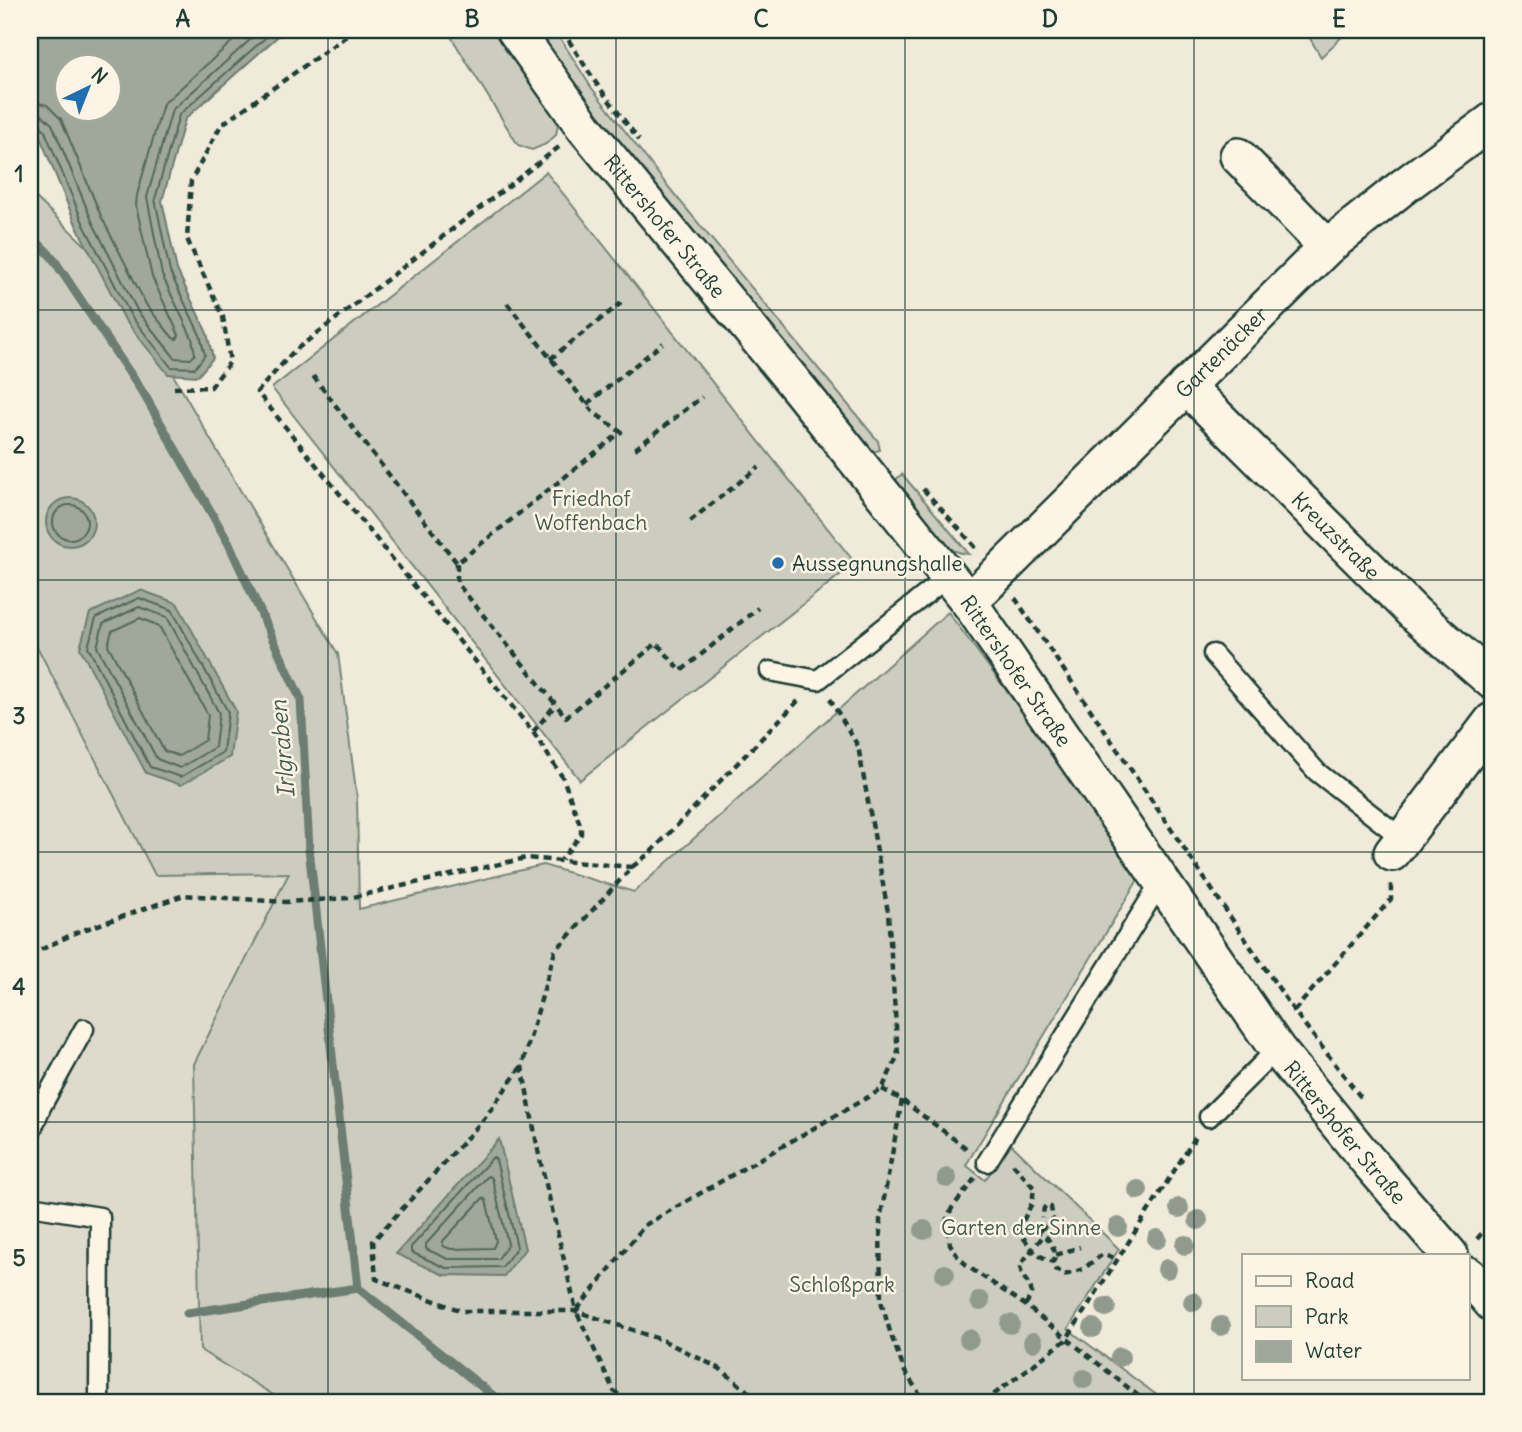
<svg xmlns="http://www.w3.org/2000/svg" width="1522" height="1432" viewBox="0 0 1522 1432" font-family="Delius,sans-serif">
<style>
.built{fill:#dedbcc}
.green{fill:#cccdbf;stroke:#76857a;stroke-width:2}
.water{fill:#9fa89a;stroke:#6c7d71;stroke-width:2;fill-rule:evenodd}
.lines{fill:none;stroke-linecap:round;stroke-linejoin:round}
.shore{stroke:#52685d;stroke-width:2}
.stream{stroke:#6c7d71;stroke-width:9}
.lane-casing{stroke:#1f3d34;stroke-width:23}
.street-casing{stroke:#1f3d34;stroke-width:40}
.path{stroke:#1f3d34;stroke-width:4.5;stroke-dasharray:7 5;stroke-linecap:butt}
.lane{stroke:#fcf5e5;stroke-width:18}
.street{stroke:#fcf5e5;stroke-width:35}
.tree{fill:#909b8e}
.grid{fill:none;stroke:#1f3d34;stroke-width:2;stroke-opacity:0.55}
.poi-dot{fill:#1f6fb2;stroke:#fcf5e5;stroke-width:2.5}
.labels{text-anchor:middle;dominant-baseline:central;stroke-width:5;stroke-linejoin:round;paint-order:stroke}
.street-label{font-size:21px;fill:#1f3d34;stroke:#fcf5e5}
.park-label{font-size:21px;fill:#425a50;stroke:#fcf5e5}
.poi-label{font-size:21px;fill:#1f3d34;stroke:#fcf5e5;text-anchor:start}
.water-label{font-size:23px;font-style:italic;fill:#455d53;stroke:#fcf5e5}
.neatline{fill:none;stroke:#1f3d34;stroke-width:2.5}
.grid-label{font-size:23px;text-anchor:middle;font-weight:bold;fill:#1f3d34}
</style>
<rect width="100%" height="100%" fill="#efeada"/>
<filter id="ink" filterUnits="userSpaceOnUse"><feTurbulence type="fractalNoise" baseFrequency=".0143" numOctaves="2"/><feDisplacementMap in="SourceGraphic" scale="14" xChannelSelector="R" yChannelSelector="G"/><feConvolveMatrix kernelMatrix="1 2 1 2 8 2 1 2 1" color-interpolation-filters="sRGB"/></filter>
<g filter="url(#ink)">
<!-- built -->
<path class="built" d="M30,633L84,739L290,872L194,1064L200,1350L285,1402H30Z"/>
<!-- green -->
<path class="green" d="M447,30H499L559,117L556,135L546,144L532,150L518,145Z
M533,30H555L591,87L666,184L878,441L880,450L867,453L653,192Z
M1305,30H1349L1321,57Z
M546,172L855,563L580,780L272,388Z
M30,192L114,273L230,473L338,654L357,798L359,909L543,865L634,892L948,612L1142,873L966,1165L985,1180L1011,1144L1119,1249L1068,1329L1166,1402H285L200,1350L194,1064L289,873L155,875L30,633Z
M902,474L969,554C937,553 910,507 891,484Z"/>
<!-- water -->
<path class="water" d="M30,30H285L185,119L162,201L177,270L207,333L213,358L198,376L168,374L125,320L77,227L38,132L30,125ZM66,66H108V108H66Z
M46 522a24 24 0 1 1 48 0a24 24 0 1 1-48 0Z
M140,590L177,603L236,711L230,757L181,785L146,773L80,648L90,613Z
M499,1139L525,1249L504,1276L444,1275L396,1254Z"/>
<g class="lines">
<!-- shore -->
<path class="shore" d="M30,101L47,105L61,119L101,216L147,306L173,338L177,339L179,335L152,277L136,206L137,195L163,104L245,30
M30,111L41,114L52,124L92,221L138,312L175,358L191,359L195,354L192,338L162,275L147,197L172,110L261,30
M30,120L36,121L44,129L84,225L131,316L171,367L195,368L205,355L200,335L170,272L155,199L179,115L274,30
M53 522a17 17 0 1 1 34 0a17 17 0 1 1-34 0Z
M139,598L172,610L228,712L223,752L181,777L150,767L88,647L96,618Z
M139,607L167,617L219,713L215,747L180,768L157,759L97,647L103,624Z
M140,618L159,626L208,715L205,740L179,756L164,751L108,645L112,631Z
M493,1157L496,1160L517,1247L502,1267L446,1268L411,1252V1247Z
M488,1176L492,1178L508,1244L498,1259H448L426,1249V1244Z
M483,1198L486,1200L496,1241L493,1248L451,1249L443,1246V1241Z"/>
<!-- stream -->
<path class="stream" d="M30,235L52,257L145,396L229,544L301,700L309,849L358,1288
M358,1288L501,1402
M187,1313L358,1288"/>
<defs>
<path id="lane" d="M1213,654L1317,772L1403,839
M770,671L818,680L949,576
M1209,1117L1277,1049
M30,1134L41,1107L84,1029
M987,1162L1162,880
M30,1206L100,1217L99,1402"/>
<g id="street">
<path id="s1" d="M515,30L584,127L800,390L969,602L1277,1049L1368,1161L1450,1255"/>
<path d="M1238,156L1327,247"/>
<path id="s2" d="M1186,386L1414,613L1492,681"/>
<path id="s3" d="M969,602L1327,247L1404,186L1492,121"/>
<path d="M1392,853L1492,721"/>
<path d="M1468,1275L1492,1303"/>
</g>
</defs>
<!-- lane casing -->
<use href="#lane" class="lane-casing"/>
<!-- street casing -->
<use href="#street" class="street-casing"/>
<!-- path -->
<path class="path" d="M562,30L596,83L639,140
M559,147L293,352L257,392L533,732L563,778L581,827V834L561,860
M550,359L625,300
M313,376L457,563L621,432L593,412L506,302
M174,388L211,387L230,362L223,317L187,239L191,181L221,125L355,30
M587,404L663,343
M635,449L702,397
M923,489L978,550
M690,521L759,467
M457,563V583L566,717L657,643L681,671L758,608
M1015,598L1294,1011L1363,1100
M533,732L556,704
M632,867L650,853L799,700
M30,955L75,933L184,895L285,902L349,898L526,858L632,867L555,951L522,1066L539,1155L576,1310
M1294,1011L1391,899V884
M521,1067L484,1119L373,1241L376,1279L462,1311H576L662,1340L719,1368L761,1402
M882,1089L902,1100L970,1151
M902,1100L880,1220L881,1301L891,1335L905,1372L925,1402
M1013,1164L1034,1188L1032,1203L1021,1225
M975,1178L952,1208L946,1221L950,1244L958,1257L970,1268L1025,1305L1146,1402
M988,1225C1019,1232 1042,1215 1056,1255L1053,1262L1056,1270L1065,1275L1083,1269L1103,1254L1118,1259
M1016,1228L1036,1254L1053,1262
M1040,1230L1053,1220L1051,1207L1047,1205L1044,1208L1042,1218
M1477,1239L1492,1221
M1056,1255L1080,1247
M1025,1305C1041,1284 1021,1285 1020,1265L1044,1235
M628,1402L614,1391L576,1311L645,1225L882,1089L898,1055L888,912L858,746L830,699
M984,1402L1066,1340L1197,1135
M987,1402H1003"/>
<!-- lane -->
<use href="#lane" class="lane"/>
<!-- street -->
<use href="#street" class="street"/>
</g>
<!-- trees -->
<g class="tree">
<circle cx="947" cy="1178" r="10"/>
<circle cx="1138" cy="1190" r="10"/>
<circle cx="1179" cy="1208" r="10"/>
<circle cx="1198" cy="1220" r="10"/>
<circle cx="1118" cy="1227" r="10"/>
<circle cx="924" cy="1230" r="10"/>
<circle cx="1157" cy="1239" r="10"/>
<circle cx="1185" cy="1245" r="10"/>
<circle cx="1167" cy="1269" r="10"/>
<circle cx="945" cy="1274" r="10"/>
<circle cx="980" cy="1301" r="10"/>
<circle cx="1193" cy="1302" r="10"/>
<circle cx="1106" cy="1307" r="10"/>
<circle cx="1010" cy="1324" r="10"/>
<circle cx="1221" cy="1326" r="10"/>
<circle cx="1093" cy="1328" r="10"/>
<circle cx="969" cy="1339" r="10"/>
<circle cx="1033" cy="1342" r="10"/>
<circle cx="1120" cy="1357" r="10"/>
<circle cx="1084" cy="1379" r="10"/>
</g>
</g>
<!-- grid -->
<path class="grid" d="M328,30V1402M616,30V1402M905,30V1402M1194,30V1402M30,310H1492M30,580H1492M30,852H1492M30,1122H1492"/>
<!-- markers -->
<circle class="poi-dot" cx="778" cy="563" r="7"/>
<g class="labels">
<!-- street labels -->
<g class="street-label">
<text stroke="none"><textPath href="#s1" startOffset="247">Rittershofer Straße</textPath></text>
<text stroke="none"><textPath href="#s3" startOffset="355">Gartenäcker</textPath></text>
<text stroke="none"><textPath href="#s2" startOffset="212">Kreuzstraße</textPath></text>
<text stroke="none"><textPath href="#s1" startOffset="814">Rittershofer Straße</textPath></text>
<text stroke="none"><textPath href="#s1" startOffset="1381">Rittershofer Straße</textPath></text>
</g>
<!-- park labels -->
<g class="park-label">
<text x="591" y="498">Friedhof<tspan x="591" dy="24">Woffenbach</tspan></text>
<text x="1021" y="1227">Garten der Sinne</text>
<text x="842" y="1284">Schloßpark</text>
</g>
<!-- poi labels -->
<g class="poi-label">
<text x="792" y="563">Aussegnungshalle</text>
</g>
<!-- water labels -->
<g class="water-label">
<text transform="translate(282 749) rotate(-95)">Irlgraben</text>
</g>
</g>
<!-- margin -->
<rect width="1522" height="1432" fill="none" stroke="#fcf5e5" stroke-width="77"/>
<!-- legend -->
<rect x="1242" y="1254" width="228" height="126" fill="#fcf5e5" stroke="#a4ab9e" stroke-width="2"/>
<rect x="1256" y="1276" width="35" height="10" fill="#fcf5e5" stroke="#a4ab9e" stroke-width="2"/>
<text x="1305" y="1288" font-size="21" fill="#1f3d34">Road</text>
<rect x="1256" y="1306" width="35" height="21" fill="#cccdbf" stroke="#a4ab9e" stroke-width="2"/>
<text x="1305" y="1324" font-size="21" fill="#1f3d34">Park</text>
<rect x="1256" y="1341" width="35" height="21" fill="#9fa89a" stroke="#a4ab9e" stroke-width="2"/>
<text x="1305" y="1358" font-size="21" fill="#1f3d34">Water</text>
<!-- north arrow -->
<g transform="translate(88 88) rotate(43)"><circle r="33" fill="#fcf5e5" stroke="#a4ab9e" stroke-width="2"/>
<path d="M0-5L12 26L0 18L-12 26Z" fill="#1f6fb2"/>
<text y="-10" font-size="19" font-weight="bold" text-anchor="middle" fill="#1f3d34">N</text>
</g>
<rect x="38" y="38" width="1446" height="1356" class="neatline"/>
<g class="grid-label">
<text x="183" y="27">A</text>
<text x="472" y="27">B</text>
<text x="761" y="27">C</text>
<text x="1050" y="27">D</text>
<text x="1339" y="27">E</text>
<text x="19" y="182">1</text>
<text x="19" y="453">2</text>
<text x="19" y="724">3</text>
<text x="19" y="995">4</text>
<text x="19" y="1266">5</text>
</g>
</svg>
